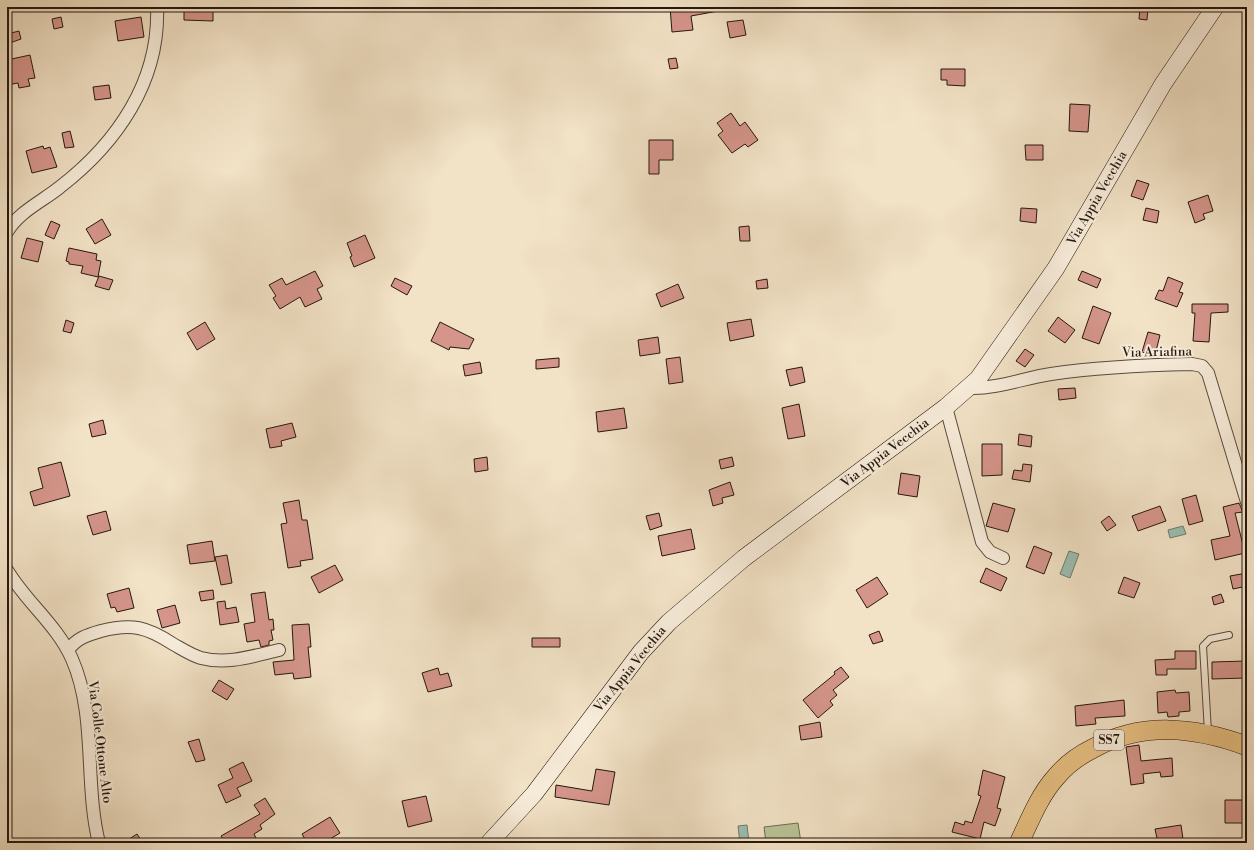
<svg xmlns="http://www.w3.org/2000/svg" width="1254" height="850" viewBox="0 0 1254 850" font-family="'Libre Bodoni',serif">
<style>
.green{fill:#b9c396;stroke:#6f6d52}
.water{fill:#9cbeb1;stroke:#6c7b70}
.building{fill:#d5958b;stroke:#25170e}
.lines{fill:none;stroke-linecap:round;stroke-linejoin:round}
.service-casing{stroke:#584a3c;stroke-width:8}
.minor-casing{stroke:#584a3c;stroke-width:14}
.secondary-casing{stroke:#25170e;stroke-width:18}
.primary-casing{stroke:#25170e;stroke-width:20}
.service{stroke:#f7ecda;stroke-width:6}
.minor{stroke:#f7ecda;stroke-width:12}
.secondary{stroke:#f7ecda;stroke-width:17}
.primary{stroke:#e9c183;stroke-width:19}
.labels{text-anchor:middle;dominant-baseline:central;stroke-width:4;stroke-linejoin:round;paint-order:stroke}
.shield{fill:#f7ecda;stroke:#64574b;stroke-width:1}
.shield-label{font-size:12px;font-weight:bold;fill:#25170e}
.street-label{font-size:13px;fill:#25170e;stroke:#f7ecda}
</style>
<rect width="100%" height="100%" fill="#f2e2c6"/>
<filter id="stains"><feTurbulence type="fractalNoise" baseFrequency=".005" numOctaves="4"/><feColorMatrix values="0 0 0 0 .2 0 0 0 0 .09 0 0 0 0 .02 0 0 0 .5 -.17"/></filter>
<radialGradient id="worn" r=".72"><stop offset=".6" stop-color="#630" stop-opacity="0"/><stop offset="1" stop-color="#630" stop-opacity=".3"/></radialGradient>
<!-- green -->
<path class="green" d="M798,823L801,843H766L764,827Z"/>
<!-- water -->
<path class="water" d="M1183,526L1186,534L1170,538L1168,530Z
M1069,551L1079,554L1070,578L1060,574Z
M747,825L749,843H740L738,826Z"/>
<!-- building -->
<path class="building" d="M184,7H213V21L184,20Z
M670,7H718V11L691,16L693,30L672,32Z
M1140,7H1148L1147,20L1139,19Z
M61,17L63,27L54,29L52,19Z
M141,17L144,37L118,41L115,21Z
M743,20L746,35L730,38L727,22Z
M19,31L21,39L7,44V34Z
M30,55L35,78L28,79L30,86L19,88L18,83L7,85V60Z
M676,58L678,68L670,69L668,59Z
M941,69H965V86L947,85V80H941Z
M109,85L111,98L95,100L93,87Z
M1070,104L1090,105L1088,132L1069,131Z
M731,113L740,126L745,122L758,140L748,147L745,144L732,153L718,135L723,131L717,123Z
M70,131L74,147L65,148L62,133Z
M649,140H673V160H659V174H649Z
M1025,145H1043V160H1026Z
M43,146L44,149L50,147L57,167L32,173L26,151Z
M1137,180L1149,184L1143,200L1131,196Z
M1208,195L1213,211L1203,214L1205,219L1195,223L1188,202Z
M1021,208L1037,209L1036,223L1020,221Z
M1146,208L1159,211L1157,223L1143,220Z
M102,219L111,235L95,244L86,229Z
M51,221L60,225L54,239L45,235Z
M749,226L750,241H740L739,227Z
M365,235L375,258L354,267L350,257L352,256L347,243Z
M27,238L43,242L38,262L21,258Z
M69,248L97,254L96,260L101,261L98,277L81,273L83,266L69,264V262L66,261Z
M315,271L323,286L317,289L322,299L305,307L300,297L280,309L273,298L276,296L269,285L282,278L286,285Z
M1082,271L1101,279L1097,288L1078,280Z
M99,276L113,280L109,290L95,286Z
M1168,277L1183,283L1179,292L1183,293L1177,307L1155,299L1159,290L1163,291Z
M395,278L412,286L407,295L391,286Z
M767,279L768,288L757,289L756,281Z
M678,284L684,298L661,307L656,294Z
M1192,304H1228V312L1211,313L1209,342L1193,341L1195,313H1192Z
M1093,306L1111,313L1099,344L1082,338Z
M1058,317L1075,330L1065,343L1048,331Z
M751,319L754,336L730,341L727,323Z
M66,320L74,323L71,333L63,331Z
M205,322L215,339L197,350L187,333Z
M440,322L474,339L469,349L450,347L449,350L431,341Z
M1148,332L1160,335L1155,355L1142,352Z
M658,337L660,353L640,356L638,340Z
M1025,349L1034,355L1025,367L1016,361Z
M680,357L683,382L669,384L666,359Z
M559,358V367L536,369V360Z
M480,362L482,373L465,376L463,365Z
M802,367L805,382L790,386L786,370Z
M1075,388L1076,398L1059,400L1058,389Z
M799,404L805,436L788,439L782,408Z
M624,408L627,428L598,432L596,412Z
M103,420L106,434L92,437L89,424Z
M292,423L296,437L281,441L282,446L270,448L266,429Z
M1019,434L1032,436L1031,447L1018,445Z
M982,444H1002V475L982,476Z
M487,457L488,470L475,472L474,459Z
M732,457L734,466L721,469L719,460Z
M61,462L70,496L34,506L30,492L43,488L38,468Z
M1023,464L1032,465L1030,482L1012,479L1014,470L1022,471Z
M901,473L920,476L917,497L898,494Z
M730,482L734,495L722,498L723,503L713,506L709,490Z
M1196,495L1203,521L1189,525L1182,499Z
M299,500L302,520H307L313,559L300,561L301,566L288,568L281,524L287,523L283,503Z
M993,503L1015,509L1008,532L986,526Z
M1239,503L1243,512L1235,513L1245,553L1215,560L1211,540L1230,536L1223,507Z
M1160,506L1166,521L1138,531L1132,516Z
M106,511L111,530L93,535L87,516Z
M659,513L662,526L650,530L646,516Z
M1109,516L1116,525L1107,531L1101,522Z
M691,529L695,549L662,556L658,536Z
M212,541L215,561L190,564L187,545Z
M1034,546L1052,553L1044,574L1026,567Z
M227,555L232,583L221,585L215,557Z
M335,565L343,580L319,593L311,577Z
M986,568L1007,578L1001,591L980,582Z
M1247,573V586L1233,589L1230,576Z
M877,577L888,594L867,608L856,590Z
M1124,577L1140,583L1134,598L1118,593Z
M129,588L134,608L117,612L115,607L111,608L107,594Z
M213,590L214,599L201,601L199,592Z
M265,592L269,620L273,619L274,630H271L273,640L269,641V645L261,647L259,640L247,642L244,624L255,622L251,594Z
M1221,594L1224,602L1214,605L1212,597Z
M225,601L226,609L236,607L239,622L220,625L217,602Z
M175,605L180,623L162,628L157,610Z
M309,624L311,647H308L311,677L294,679L293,673L275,675L273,662L294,660L292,625Z
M879,631L883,641L873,644L869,635Z
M532,638H560V647H532Z
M1175,651H1196V669H1167V675H1156L1155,660L1175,659Z
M1247,661V678L1212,679V662Z
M841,667L849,677L833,690L837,695L830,701L833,705L818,718L803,700L835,674L834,672Z
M438,668L440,675L448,673L452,686L428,692L422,673Z
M219,680L234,689L227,700L212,691Z
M1175,690L1176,693L1189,692L1190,711L1179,712V716L1168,717L1167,712L1158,713L1157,692Z
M1124,700L1125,716L1095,718L1096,724L1076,726L1075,706Z
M820,722L822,737L801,740L799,726Z
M199,739L205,760L196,762L188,742Z
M1139,745L1141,761L1172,758L1173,776L1161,777L1160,772L1143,774L1144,783L1131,785L1126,747Z
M243,762L252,781L237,788L241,796L226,803L218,785L233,778L229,769Z
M596,769L615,772L609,805L555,797L556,785L592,791Z
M983,770L1005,777L997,808L1001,809L995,826L984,822L980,839L952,832L955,822L964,825L965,821L972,823L981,796L978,795Z
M426,796L432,821L408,827L402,801Z
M265,798L275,814L260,825L262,829L254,834L256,838L247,843H226L221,836L260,814L254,805Z
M1225,800H1247V819H1245V823H1225Z
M330,817L340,833L330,839L332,843H307L302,834Z
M1181,825L1183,839L1158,843L1155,829Z
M137,834L143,843H123Z"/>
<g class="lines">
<defs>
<path id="service" d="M1208,732L1203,646L1210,639L1229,635"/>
<path id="minor" d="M7,232C18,212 43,201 60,187C117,143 160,81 157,7
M970,388C997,389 1024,378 1051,374C1098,367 1145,365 1192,364L1202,366L1208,373L1247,502
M946,407L982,542L990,552L1003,558
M7,570C26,602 57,625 72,659C97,716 84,783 99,843
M68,650C77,638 87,635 101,631C132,623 147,627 173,644C182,649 191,655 201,658C227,665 253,656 279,650"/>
<path id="secondary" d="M489,843L534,794L641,652L669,622L744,558L946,407L978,379L1056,268L1163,84L1215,7"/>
<path id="primary" d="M1019,843C1030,820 1039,796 1056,777C1066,765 1078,756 1092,749C1142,721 1195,727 1247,746"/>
</defs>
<!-- service casing -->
<use href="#service" class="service-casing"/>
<!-- minor casing -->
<use href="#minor" class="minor-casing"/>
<!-- secondary casing -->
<use href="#secondary" class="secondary-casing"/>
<!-- primary casing -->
<use href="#primary" class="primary-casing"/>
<!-- service -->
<use href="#service" class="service"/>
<!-- minor -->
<use href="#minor" class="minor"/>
<!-- secondary -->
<use href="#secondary" class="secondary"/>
<!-- primary -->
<use href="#primary" class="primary"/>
</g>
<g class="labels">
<!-- shield labels -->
<rect class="shield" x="1094" y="730" width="30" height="20" rx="3"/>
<g class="shield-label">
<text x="1109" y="740">SS7</text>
</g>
<!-- street labels -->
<g class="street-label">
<text transform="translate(1097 198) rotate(-60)">Via Appia Vecchia</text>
<text transform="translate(1157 352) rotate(-1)">Via Ariafina</text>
<text transform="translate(885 453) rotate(-37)">Via Appia Vecchia</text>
<text transform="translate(630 669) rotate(-51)">Via Appia Vecchia</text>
<text transform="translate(100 742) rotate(83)">Via Colle Ottone Alto</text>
</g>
</g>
<!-- margin -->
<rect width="1254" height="850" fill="none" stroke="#f2e2c6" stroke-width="24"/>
<rect x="8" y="8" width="1238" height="834" fill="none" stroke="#25170e" stroke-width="2"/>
<rect x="12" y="12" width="1230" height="826" fill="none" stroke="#25170e"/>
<rect width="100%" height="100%" filter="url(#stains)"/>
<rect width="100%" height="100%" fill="url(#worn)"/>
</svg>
